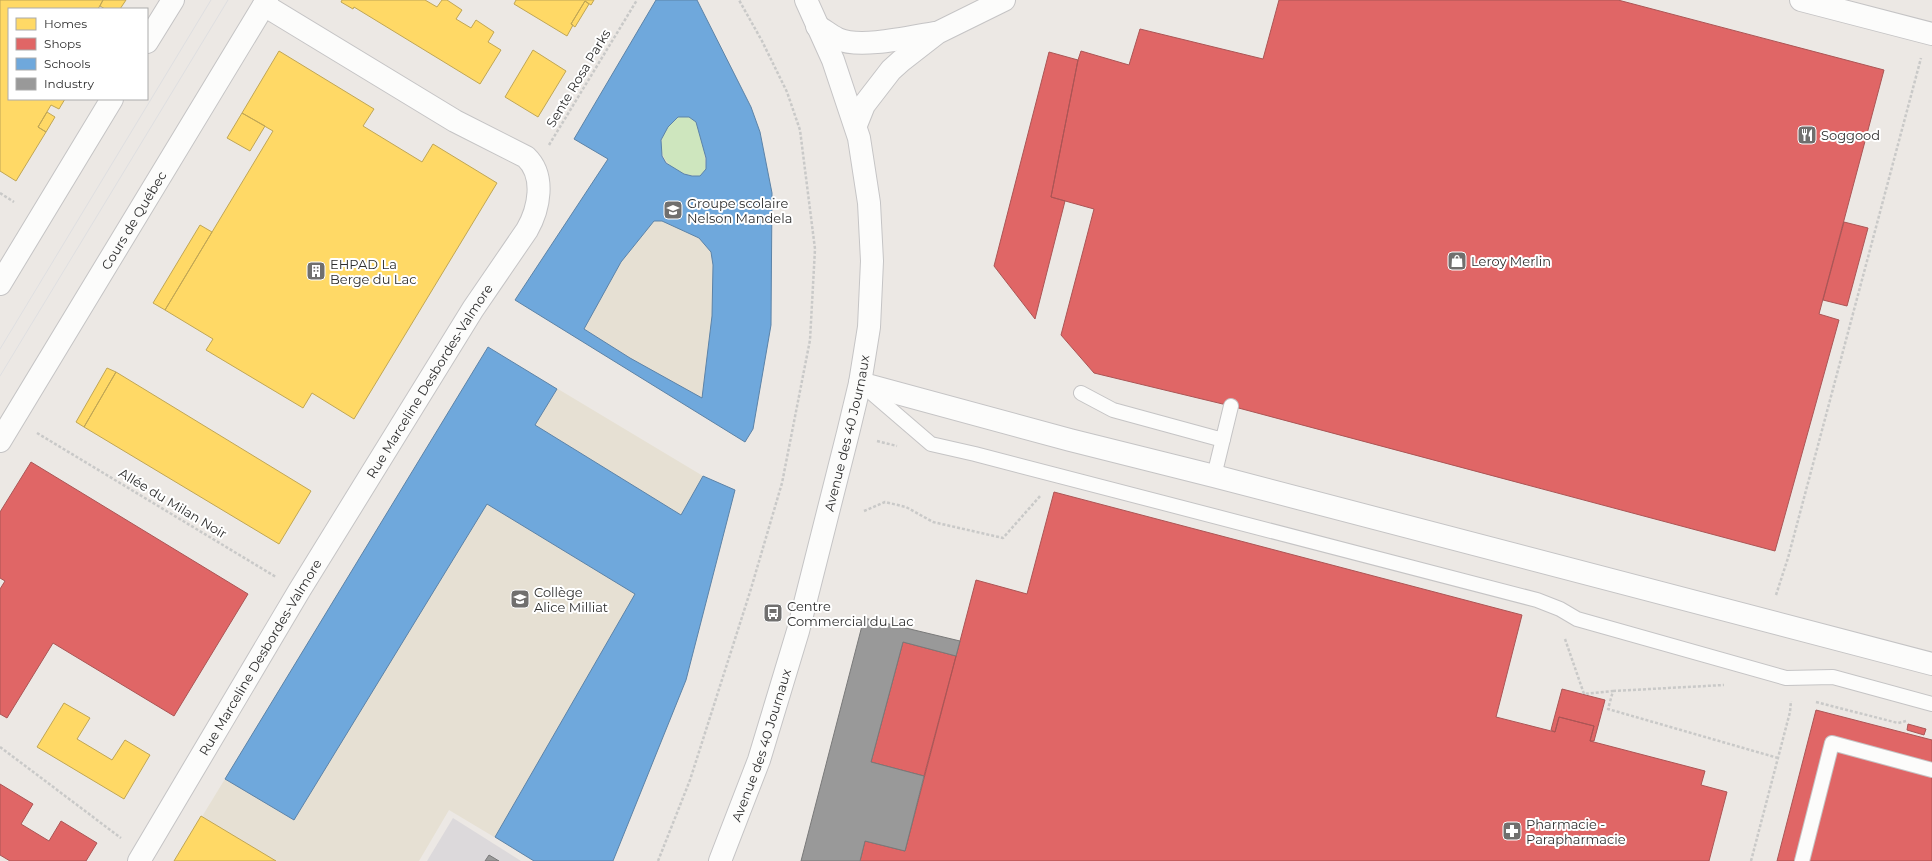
<svg xmlns="http://www.w3.org/2000/svg" width="1932" height="861" viewBox="0 0 1932 861" font-family="Montserrat,sans-serif">
<style>
.industrial{fill:#dcd9db}
.education{fill:#e6e0d3}
.green{fill:#cee6be}
.homes{fill:#ffd966;stroke:#c0a655}
.shops{fill:#e06666;stroke:#ab5555}
.schools{fill:#6fa8dc;stroke:#5c83a8;fill-rule:evenodd}
.industry{fill:#999;stroke:#797979}
.lines{fill:none;stroke-linecap:round;stroke-linejoin:round}
.service-casing{stroke:#c5c4c5;stroke-width:16}
.minor-casing{stroke:#c5c4c5;stroke-width:24}
.tertiary-casing{stroke:#c5c4c5;stroke-width:24}
.path{stroke:#c9c9c8;stroke-width:2.5;stroke-dasharray:3 2;stroke-linecap:butt}
.service{stroke:#fcfcfb;stroke-width:14}
.minor{stroke:#fcfcfb;stroke-width:22}
.tertiary{stroke:#fcfcfb;stroke-width:22}
.tram{stroke:#dfdfe1;stroke-width:1}
.labels{text-anchor:middle;dominant-baseline:central;stroke-width:4;stroke-linejoin:round;paint-order:stroke}
.street-label{font-size:13px;fill:#2e2e2e;stroke:#fff}
.poi-label{font-size:13px;fill:#2e2e2e;stroke:#fff;text-anchor:start}
</style>
<rect width="100%" height="100%" fill="#ece8e4"/>
<!-- industrial -->
<path class="industrial" d="M453,818L521,861H427Z"/>
<!-- education -->
<path class="education" d="M656,0H697L751,107L772,193L771,325L753,429L745,442L515,300L608,159L574,139Z
M488,347L703,476L735,490L686,680L613,861H534L449,810L419,861H175Z"/>
<!-- green -->
<path class="green" d="M678,117H689L696,122L704,149L706,169L700,176C681,177 656,162 662,139C664,130 672,123 678,117Z"/>
<!-- homes -->
<path class="homes" d="M0,0H103L98,9H9V99H65L59,109L51,105L38,127L46,132L16,181L0,171Z
M103,0H126L120,9H105L100,6Z
M342,0H425L437,7L442,0H447L462,10L456,19L471,28L476,20L494,32L488,42L501,50L480,84L354,7L353,9L341,2Z
M516,0H594L591,5L585,1L571,24L573,25L567,36L514,4Z
M585,1L589,4L575,27L571,24Z
M533,50L566,71L538,117L505,97Z
M279,51L374,109L363,126L422,162L433,144L497,183L354,419L312,393L303,408L206,350L213,339L165,310L273,131L242,113Z
M47,112L55,117L46,132L38,127Z
M242,113L265,126L250,151L227,138Z
M200,225L212,232L165,310L153,303Z
M107,368L116,372L84,427L76,422Z
M116,372L311,491L279,544L84,427Z
M64,703L90,718L77,739L112,760L125,740L150,755L124,799L37,747Z
M201,816L276,861H174Z"/>
<!-- shops -->
<path class="shops" d="M1279,0H1618L1884,70L1819,314L1839,320L1775,551L1231,406L1094,373L1061,335L1094,209L1051,197L1078,60L1081,51L1129,65L1140,29L1263,59Z
M1049,52L1078,60L1051,197L1065,201L1035,319L994,266Z
M1844,222L1868,228L1847,306L1823,300Z
M31,462L248,594L174,716L53,643L7,718L0,714V589L5,581L0,578V512Z
M1054,492L1522,615L1496,717L1555,732L1559,717L1594,726L1590,741L1705,771L1701,785L1727,792L1709,861H860L865,841L905,851L976,580L1027,594Z
M903,642L956,656L924,776L871,762Z
M1562,689L1605,700L1594,741H1590L1594,726L1559,717L1555,732L1551,730Z
M1816,710L1932,740V861H1777Z
M1908,724L1926,729L1924,735L1907,730Z
M0,784L33,804L21,824L49,841L61,821L97,843L86,861H10L0,855Z"/>
<!-- schools -->
<path class="schools" d="M656,0H697L751,107L760,132L772,193L771,325L753,429L745,442L515,300L608,159L574,139ZM678,117H689L696,122L706,158V169L700,176H692L684,174L666,163L662,156L661,140L668,127ZM654,221H662L699,238L711,252L713,265L712,316L702,398L630,358L584,329L621,262Z
M488,347L557,389L535,425L681,515L703,476L735,490L686,680L613,861H534L495,837L635,594L487,504L294,820L225,779Z"/>
<!-- industry -->
<path class="industry" d="M864,618L960,641L956,656L903,642L871,762L924,776L905,851L865,841L860,861H801Z
M489,855L499,861H485Z"/>
<g class="lines">
<defs>
<path id="service" d="M867,389L931,444L975,454L1537,600L1560,609L1577,619L1786,678L1833,677L1932,704
M1081,393L1113,410L1223,440
M1214,476L1231,406
M1802,861L1832,743L1932,770"/>
<g id="minor">
<path d="M1801,0L1932,34"/>
<path d="M817,26C824,30 831,36 838,39C860,49 910,37 934,33"/>
<path d="M147,42L173,0"/>
<path d="M856,125L864,105L891,70L901,61L937,33L1004,0"/>
<path d="M0,284L112,99"/>
<path d="M860,383L1070,440L1214,476L1932,664"/>
<path id="s1" d="M0,441L267,0"/>
<path id="s2" d="M139,861L299,591L473,309L527,230C539,209 546,176 526,157L455,121L264,5"/>
</g>
<g id="tertiary">
<path id="s3" d="M720,861L759,760L798,631L848,433L860,383L869,327L872,261L869,203L859,138L833,60L806,0"/>
</g>
</defs>
<!-- service casing -->
<use href="#service" class="service-casing"/>
<!-- minor casing -->
<use href="#minor" class="minor-casing"/>
<!-- tertiary casing -->
<use href="#tertiary" class="tertiary-casing"/>
<!-- path -->
<path class="path" d="M549,145L637,0
M0,193L14,202
M37,433L276,577
M877,441L897,446
M864,511L885,502L906,507L933,522L1003,538L1041,495
M1776,595L1788,558L1921,58
M1565,639L1584,694L1613,691L1608,709L1778,758
M1613,691L1724,685
M1816,702L1898,723L1906,721
M0,747L121,838
M658,861L690,780L750,592L782,483L810,340L815,249L800,130L787,92L762,41L739,0
M1751,861L1790,712L1791,701"/>
<!-- service -->
<use href="#service" class="service"/>
<!-- minor -->
<use href="#minor" class="minor"/>
<!-- tertiary -->
<use href="#tertiary" class="tertiary"/>
<!-- tram -->
<path class="tram" d="M0,349L211,0
M0,376L228,0"/>
</g>
<!-- icons -->
<defs>
<symbol id="restaurant-square" viewBox="-11 -11 22 22"><rect x="-9" y="-9" width="18" height="18" rx="4" fill="#706f6e" stroke="#fff"/><path d="M-5-6h1v4h1v-4h1v4h1v-4h1v5L-1.5 .5V6h-2V.5L-5-1ZM5-6V6H3V1.5H1.5Q1.5-4 5-6Z" fill="#fff"/></symbol>
<symbol id="school-square" viewBox="-11 -11 22 22"><rect x="-9" y="-9" width="18" height="18" rx="4" fill="#706f6e" stroke="#fff"/><path d="M0-5L7-2L0 1L-7-2ZM-4 1L0 2.5L4 1V4Q0 6-4 4Z" fill="#fff"/></symbol>
<symbol id="shop-square" viewBox="-11 -11 22 22"><rect x="-9" y="-9" width="18" height="18" rx="4" fill="#706f6e" stroke="#fff"/><path d="M-5-2.5h2.3a2.7 3.5 0 0 1 5.4 0H5L5.5 6h-11ZM-1.5-2.5h3a1.5 2.3 0 0 0-3 0Z" fill="#fff"/></symbol>
<symbol id="building-square" viewBox="-11 -11 22 22"><rect x="-9" y="-9" width="18" height="18" rx="4" fill="#706f6e" stroke="#fff"/><path d="M-4-6H4V6H1V3H-1V6H-4ZM-2.5-4.3h1.7v1.8h-1.7ZM.8-4.3h1.7v1.8H.8ZM-2.5-1h1.7V.8h-1.7ZM.8-1h1.7V.8H.8Z" fill="#fff"/></symbol>
<symbol id="bus-square" viewBox="-11 -11 22 22"><rect x="-9" y="-9" width="18" height="18" rx="4" fill="#706f6e" stroke="#fff"/><path d="M-5-6H5V4H4V6H2V4H-2V6H-4V4H-5ZM-3.5-4V0h7V-4ZM-3.5 1.2v1.5H-2V1.2ZM2 1.2v1.5H3.5V1.2Z" fill="#fff"/></symbol>
<symbol id="pharmacy-square" viewBox="-11 -11 22 22"><rect x="-9" y="-9" width="18" height="18" rx="4" fill="#706f6e" stroke="#fff"/><path d="M-2-6h4v4h4v4h-4v4h-4v-4h-4v-4h4Z" fill="#fff"/></symbol>
</defs>
<g fill-rule="evenodd">
<use href="#restaurant-square" x="1796" y="124" width="22" height="22"/>
<use href="#school-square" x="662" y="199" width="22" height="22"/>
<use href="#shop-square" x="1446" y="250" width="22" height="22"/>
<use href="#building-square" x="305" y="260" width="22" height="22"/>
<use href="#school-square" x="509" y="588" width="22" height="22"/>
<use href="#bus-square" x="762" y="602" width="22" height="22"/>
<use href="#pharmacy-square" x="1501" y="820" width="22" height="22"/>
</g>
<g class="labels">
<!-- street labels -->
<g class="street-label">
<text transform="translate(578 78) rotate(-59)">Sente Rosa Parks</text>
<text stroke="none"><textPath href="#s1" startOffset="258">Cours de Québec</textPath></text>
<text stroke="none"><textPath href="#s2" startOffset="561">Rue Marceline Desbordes-Valmore</textPath></text>
<text stroke="none"><textPath href="#s3" startOffset="447">Avenue des 40 Journaux</textPath></text>
<text transform="translate(173 503) rotate(31)">Allée du Milan Noir</text>
<text stroke="none"><textPath href="#s2" startOffset="237">Rue Marceline Desbordes-Valmore</textPath></text>
<text stroke="none"><textPath href="#s3" startOffset="123">Avenue des 40 Journaux</textPath></text>
</g>
<!-- poi labels -->
<g class="poi-label">
<text x="1821" y="135">Soggood</text>
<text x="687" y="203">Groupe scolaire<tspan x="687" dy="15">Nelson Mandela</tspan></text>
<text x="1471" y="261">Leroy Merlin</text>
<text x="330" y="264">EHPAD La<tspan x="330" dy="15">Berge du Lac</tspan></text>
<text x="534" y="592">Collège<tspan x="534" dy="15">Alice Milliat</tspan></text>
<text x="787" y="606">Centre<tspan x="787" dy="15">Commercial du Lac</tspan></text>
<text x="1526" y="824">Pharmacie -<tspan x="1526" dy="15">Parapharmacie</tspan></text>
</g>
</g>
<!-- legend -->
<rect x="8" y="8" width="140" height="92" fill="#ffffff" stroke="#ababab"/>
<rect x="16" y="18" width="20" height="12" fill="#ffd966" stroke="#ababab"/>
<text x="44" y="28" font-size="12" fill="#2e2e2e">Homes</text>
<rect x="16" y="38" width="20" height="12" fill="#e06666" stroke="#ababab"/>
<text x="44" y="48" font-size="12" fill="#2e2e2e">Shops</text>
<rect x="16" y="58" width="20" height="12" fill="#6fa8dc" stroke="#ababab"/>
<text x="44" y="68" font-size="12" fill="#2e2e2e">Schools</text>
<rect x="16" y="78" width="20" height="12" fill="#999999" stroke="#ababab"/>
<text x="44" y="88" font-size="12" fill="#2e2e2e">Industry</text>
</svg>
